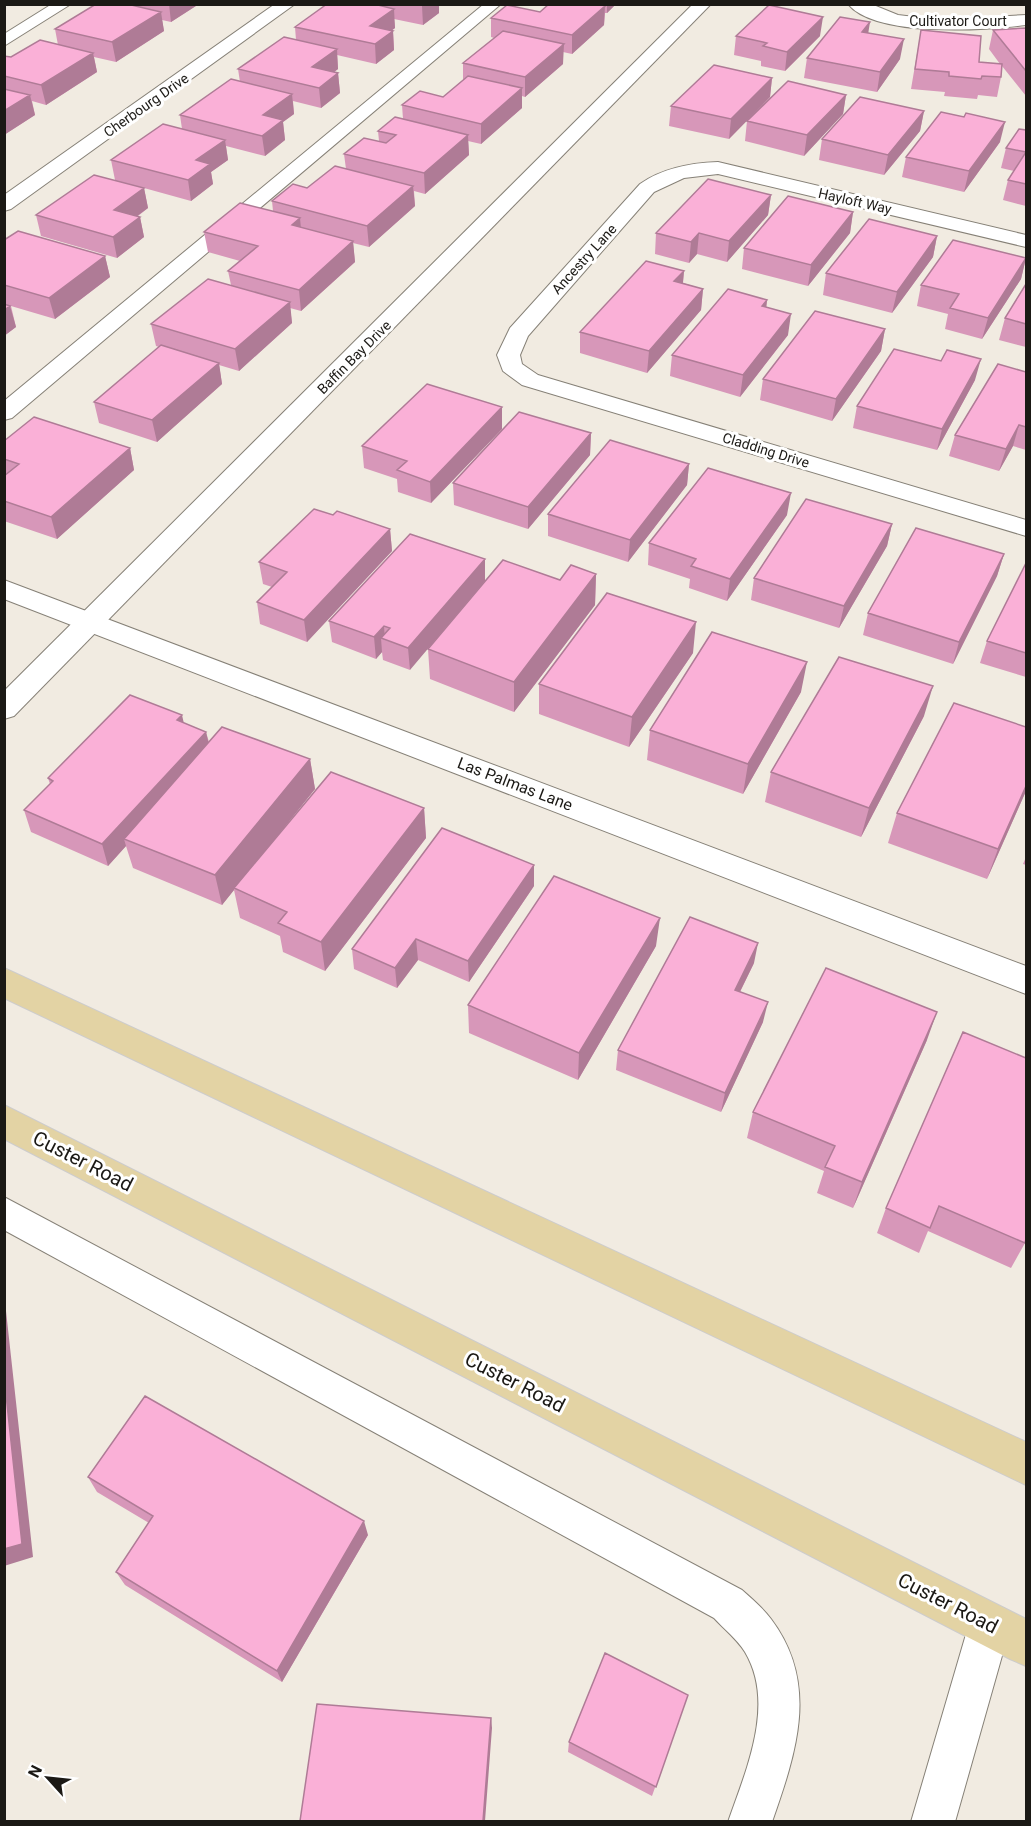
<svg xmlns="http://www.w3.org/2000/svg" width="1031" height="1826" viewBox="0 0 1031 1826" font-family="Roboto,sans-serif">
<style>
.lines{fill:none;stroke-linecap:round;stroke-linejoin:round}
.service-casing{stroke:#868177;stroke-width:2}
.minor-casing{stroke:#868177;stroke-width:2}
.tertiary-casing{stroke:#868177;stroke-width:2}
.primary-casing{stroke:#cdcccc;stroke-width:2}
.service{fill:#fff;fill-rule:evenodd}
.minor{fill:#fff;fill-rule:evenodd}
.tertiary{fill:#fff;fill-rule:evenodd}
.primary{fill:#e3d3a4;fill-rule:evenodd}
.wall{fill:#d797b9}
.shaded-wall{fill:#af7b96}
.building{fill:#fab0d7;stroke:#af7b96;stroke-width:1.5}
.labels{text-anchor:middle;dominant-baseline:central;stroke-width:6;stroke-linejoin:round;paint-order:stroke}
.far-street-label{font-size:14px;fill:#1b1915;stroke:#fff}
.street-label{font-size:16px;fill:#1b1915;stroke:#fff}
.near-street-label{font-size:20px;fill:#1b1915;stroke:#fff}
</style>
<rect width="100%" height="100%" fill="#f1ebe1"/>
<g class="lines">
<defs>
<path id="service" d="M52,4H71L4,46V34Z
M484,4H501L12,418L4,420V401Z
M4,1197L742,1590C752,1599 763,1608 771,1619C820,1684 796,1753 772,1822H728C746,1770 776,1704 745,1652C737,1639 724,1629 714,1618L4,1230Z
M990,1603L1005,1609L1011,1624L955,1822H911L969,1624L975,1609Z"/>
<path id="minor" d="M275,4H295L11,209L4,211V195Z
M848,4H871L898,15L939,20L1026,15V25C986,30 876,38 848,4Z
M718,162L1026,235V247L718,174L684,178L654,192L528,336L520,355L522,364L538,375L1026,520V536L522,385L503,371L497,355L510,328L640,184C663,168 690,163 718,162Z
M4,580L1026,966V994L4,599Z"/>
<path id="tertiary" d="M693,4H711L14,716L4,719V691Z"/>
<path id="primary" d="M4,968L1026,1442V1485L4,998Z
M4,1105L1026,1619V1666L1010,1659L4,1139Z"/>
</defs>
<!-- service casing -->
<use href="#service" class="service-casing"/>
<!-- minor casing -->
<use href="#minor" class="minor-casing"/>
<!-- tertiary casing -->
<use href="#tertiary" class="tertiary-casing"/>
<!-- primary casing -->
<use href="#primary" class="primary-casing"/>
<!-- service -->
<use href="#service" class="service"/>
<!-- minor -->
<use href="#minor" class="minor"/>
<!-- tertiary -->
<use href="#tertiary" class="tertiary"/>
<!-- primary -->
<use href="#primary" class="primary"/>
</g>
<!-- wall -->
<path class="wall" d="M96,4H199L171,22L162,20L164,31L116,62L94,57L97,72L46,105L32,101L35,115L4,135V56L11,57L58,45L55,29Z
M327,4H439V13L423,25L394,19L395,28L391,31H393L394,50L376,64L337,55L338,69L334,72L338,73L340,93L321,108L293,101L294,114L283,122L285,140L265,156L226,146L228,160L211,172L213,184L191,201L144,188L148,208L138,216L140,217L144,237L117,258L41,236L36,215L115,180L111,160L182,129L180,115L240,82L238,69L296,40L295,27Z
M549,4H616L607,13H605L604,25L572,54L563,52V64L525,97L522,96V108L481,144L468,141L469,155L425,194L414,191L415,206L369,247L353,243L355,262L301,311L290,308L292,323L239,371L219,365L222,384L157,442L99,423L94,402L159,347L156,346L151,324L231,285L228,271L240,261L208,252L204,232L273,211L272,201L307,188L346,169L344,154L379,141L378,131L403,119L402,105L443,97L463,80V63L494,38L491,37V18L540,12Z
M1026,28V96L1002,66L1001,77L997,97L978,95L977,99L944,96L945,92L911,89L921,30L979,62L1000,64L989,49L993,30Z
M868,33L900,59L877,92L804,78L807,58Z
M736,36H820L785,71L761,66V61L734,55Z
M772,78L770,97L729,139L669,126L671,106Z
M846,95L843,114L804,156L745,141L747,121Z
M924,111L920,131L884,175L819,160L822,139Z
M1026,130V206L1003,200L1008,180L1014,171L1001,168L1006,148Z
M1000,142L964,192L902,177L906,157Z
M771,195L768,215L727,262L697,254L689,263L655,254L656,233Z
M853,212L850,233L808,286L742,269L744,248Z
M937,236L933,257L892,313L823,295L826,273Z
M4,240L105,256L110,277L55,319L11,306L16,327L4,336Z
M1026,258L1021,279L982,339L945,329L948,314L917,306L921,285Z
M684,271L683,283L703,289L701,310L647,373L580,353V332Z
M1026,284V347L999,340L1005,318Z
M767,300L766,307L788,335L740,397L670,376L672,355Z
M885,329L881,351L832,421L760,400L763,379Z
M1026,372V450L1013,446L999,471L949,456L955,435Z
M975,380L937,450L853,428L857,406Z
M502,407V429L431,503L398,492L397,479L364,468L362,446Z
M591,433L590,455L528,529L454,505L453,483Z
M4,441L130,448L134,470L57,539L4,521Z
M689,464L687,485L628,562L548,536V514Z
M333,515L390,529L392,551L307,642L260,624L257,602L272,587L263,584L259,562Z
M787,515L727,601L689,588L690,579L648,565L649,543Z
M892,524L887,546L839,628L751,600L754,578Z
M410,534V670L383,660L382,652L376,659L332,642L329,621Z
M1004,554L997,576L953,664L863,635L868,613Z
M1026,564V677L980,663L987,641Z
M596,574L595,605L514,712L430,679L428,649L560,580Z
M693,653L629,747L539,714V684Z
M801,692L743,794L647,760L650,730Z
M924,716L861,837L765,802L771,772Z
M183,723L206,732L209,742L310,759L315,789L264,852L424,808L426,838L325,971L283,952L280,936L240,918L234,890L222,905L133,868L126,846L108,866L31,832L24,810L50,784L48,778Z
M1026,791L987,879L888,843L897,813Z
M1026,857V865L1023,864Z
M534,886L469,982L418,960L397,988L354,969L352,949Z
M656,946L578,1080L469,1033L468,1005Z
M754,963L740,992L763,1022L721,1112L616,1070L618,1050Z
M963,1032L1025,1243L1011,1268L928,1231L919,1253L877,1233L886,1208Z
M927,1040L853,1208L817,1193L824,1171L747,1138L753,1112Z
M88,1477L368,1535L282,1682L125,1585L116,1572L149,1523L97,1492Z
M688,1695L652,1796L568,1752L569,1742Z"/>
<!-- shaded-wall -->
<path class="shaded-wall" d="M169,4H199L171,22Z
M425,4H439V13L423,25L422,6Z
M607,4H616L607,13Z
M605,6L604,25L572,54V35Z
M394,9L395,28L373,44L370,26Z
M161,12L164,31L116,62L112,42Z
M823,17L820,36L785,71L787,52Z
M870,22L867,41L862,32Z
M393,31L394,50L376,64L375,44Z
M904,39L900,59L877,92L880,72Z
M564,44L563,64L525,97V77Z
M337,49L338,69L314,87L312,67Z
M93,53L97,72L46,105L41,85Z
M338,73L340,93L321,108L319,88Z
M772,78L770,97L729,139L731,119Z
M522,88V108L481,144V124Z
M292,94L294,114L283,122L285,140L265,156L262,136L263,115Z
M30,95L35,115L4,135V111Z
M846,95L843,114L804,156L807,135Z
M924,111L920,131L884,175L888,155Z
M1005,122L1000,142L964,192L969,171Z
M468,135L469,155L425,194L424,173Z
M225,140L228,160L211,172L213,184L191,201L188,180L196,160Z
M413,186L415,206L369,247L367,226Z
M144,188L148,208L118,230L114,210Z
M771,195L768,215L727,262L729,241Z
M853,212L850,233L808,286L811,265Z
M140,217L144,237L117,258L113,237Z
M300,218L302,239L292,225Z
M699,233L697,254L689,263L691,242Z
M937,236L933,257L892,313L897,292Z
M353,241L355,262L301,311L299,290Z
M105,256L110,277L55,319L49,298Z
M1026,258L1021,279L982,339L988,318Z
M684,271L682,292L674,281Z
M703,289L701,310L647,373L649,351Z
M767,300L765,321L762,306Z
M290,302L292,323L239,371L235,349Z
M10,306L16,327L4,336V310Z
M791,314L788,335L740,397L743,375Z
M885,329L881,351L832,421L836,399Z
M981,359L975,380L937,450L942,429Z
M219,363L222,384L157,442L152,420Z
M502,407V429L431,503L430,482Z
M1019,425L1013,446L999,471L1006,449Z
M591,433L590,455L528,529V507Z
M130,448L134,470L57,539L51,517Z
M689,464L687,485L628,562L630,540Z
M791,493L787,515L727,601L730,579Z
M892,524L887,546L839,628L844,606Z
M390,529L392,551L307,642L304,620Z
M1004,554L997,576L953,664L959,642Z
M485,559V581L410,670L408,648Z
M596,574L595,605L514,712V682Z
M696,622L693,653L629,747L632,717Z
M384,626L385,640L381,638L382,652L376,659L374,637Z
M807,662L801,692L743,794L748,764Z
M933,686L924,716L861,837L869,808Z
M182,715L187,737L177,720Z
M206,732L211,754L124,839L126,846L108,866L102,844Z
M310,759L315,789L235,889L234,888V890L222,905L215,875Z
M1026,786V791L987,879L998,849Z
M424,808L426,838L325,971L321,942Z
M534,865V886L469,982L468,961Z
M660,918L656,946L578,1080L579,1053Z
M416,939L418,960L397,988L395,968Z
M758,943L754,963L731,1010L735,990Z
M768,1002L763,1022L721,1112L725,1093Z
M937,1012L927,1040L853,1208L862,1182Z
M4,1308L6,1311L33,1557L4,1566Z
M364,1521L368,1535L282,1682L277,1671Z
M491,1718L492,1728L485,1821H483Z"/>
<!-- building -->
<path class="building" d="M96,4H127L161,12L112,42L55,29Z
M327,4H374L394,9L370,26L393,31L375,44L295,27Z
M549,4H598L605,6L572,35L491,18L507,5L540,12Z
M769,5L823,17L787,52L763,46L767,43L736,36Z
M840,17L870,22L862,32L904,39L880,72L807,58Z
M1026,28V71L993,30Z
M921,30L981,36L979,62L1002,64L1001,77L982,76L981,79L949,76V72L915,69Z
M503,31L564,44L525,77L463,63Z
M284,37L337,49L312,67L338,73L319,88L238,69Z
M40,40L93,53L41,85L4,76V56L11,57Z
M714,65L772,78L731,119L671,106Z
M468,76L522,88L481,124L402,105L420,91L443,97Z
M231,79L292,94L263,115L283,120L262,136L180,115Z
M788,81L846,95L807,135L747,121Z
M4,89L30,95L4,111Z
M860,97L924,111L888,155L822,139Z
M941,112L964,117L966,113L1005,122L969,171L906,157Z
M395,117L468,135L424,173L344,154L364,138L386,143L396,135L378,131Z
M163,124L225,140L196,160L210,164L188,180L111,160Z
M1019,129L1026,130V184L1008,180L1026,152L1006,148Z
M335,166L413,186L367,226L272,201L293,184L307,188Z
M94,175L144,188L114,210L140,217L113,237L36,215Z
M708,179L771,195L729,241L699,233L691,242L656,233Z
M788,196L853,212L811,265L744,248Z
M240,203L300,218L292,225L353,241L299,290L228,271L258,246L204,232Z
M869,219L937,236L897,292L826,273Z
M18,231L105,256L49,298L4,285V240Z
M953,240L1026,258L988,318L950,308L959,294L921,285Z
M646,261L684,271L674,281L703,289L649,351L580,332Z
M208,279L290,302L235,349L151,324Z
M1026,284V324L1005,318Z
M728,289L767,300L762,306L791,314L743,375L672,355Z
M4,304L10,306L4,310Z
M815,311L885,329L836,399L763,379Z
M161,345L219,363L152,420L94,402Z
M894,349L941,361L947,350L981,359L942,429L857,406Z
M998,364L1026,372V427L1019,425L1006,449L955,435Z
M427,384L502,407L430,482L397,470L407,461L362,446Z
M519,412L591,433L528,507L453,483Z
M34,417L130,448L51,517L4,501V476L19,464L4,459V441Z
M610,440L689,464L630,540L548,514Z
M708,468L791,493L730,579L691,566L696,559L649,543Z
M806,499L892,524L844,606L754,578Z
M314,509L333,515L337,511L390,529L304,620L257,602L287,572L259,562Z
M916,528L1004,554L959,642L868,613Z
M410,534L485,559L408,648L381,638L390,628L384,626L374,637L329,621Z
M503,560L560,580L571,565L596,574L514,682L428,649Z
M1026,563V653L987,641Z
M607,593L696,622L632,717L539,684Z
M712,632L807,662L748,764L650,730Z
M839,657L933,686L869,808L771,772Z
M130,695L182,715L177,720L206,732L102,844L24,810L53,781L48,778Z
M954,703L1026,727V786L998,849L897,813Z
M222,727L310,759L215,875L124,839Z
M331,772L424,808L321,942L278,923L287,912L234,888Z
M442,828L534,865L468,961L416,939L395,968L352,949Z
M554,876L660,918L579,1053L468,1005Z
M690,917L758,943L735,990L768,1002L725,1093L618,1050Z
M826,968L937,1012L862,1182L825,1167L835,1146L753,1112Z
M963,1032L1026,1058V1239L1025,1243L939,1206L930,1228L886,1208Z
M4,1376L22,1544L4,1549Z
M145,1396L364,1521L277,1671L116,1572L153,1516L88,1477Z
M605,1653L688,1695L656,1787L569,1742Z
M317,1704L491,1718L483,1821H300Z"/>
<g class="labels">
<!-- far-street labels -->
<g class="far-street-label">
<text x="958" y="21">Cultivator Court</text>
<text transform="translate(146 105) rotate(-35)">Cherbourg Drive</text>
<text transform="translate(855 201) rotate(13)">Hayloft Way</text>
<text transform="translate(584 259) rotate(-48)">Ancestry Lane</text>
<text transform="translate(354 357) rotate(-45)">Baffin Bay Drive</text>
<text transform="translate(766 450) rotate(17)">Cladding Drive</text>
</g>
<!-- street labels -->
<g class="street-label">
<text transform="translate(515 784) rotate(21)">Las Palmas Lane</text>
</g>
<!-- near-street labels -->
<g class="near-street-label">
<text transform="translate(83 1161) rotate(27)">Custer Road</text>
<text transform="translate(515 1382) rotate(27)">Custer Road</text>
<text transform="translate(948 1603) rotate(27)">Custer Road</text>
</g>
</g>
<!-- border -->
<rect width="1031" height="1826" fill="none" stroke="#1b1915" stroke-width="12"/>
<!-- north arrow -->
<g transform="translate(48 1778) rotate(297)" stroke="#ffffff" stroke-width="4.5" paint-order="stroke">
<path d="M0-4.5L10 22L0 15L-10 22Z" fill="#1b1915"/>
<text y="-9" font-size="16" font-weight="bold" text-anchor="middle" fill="#1b1915">N</text>
</g>
</svg>
